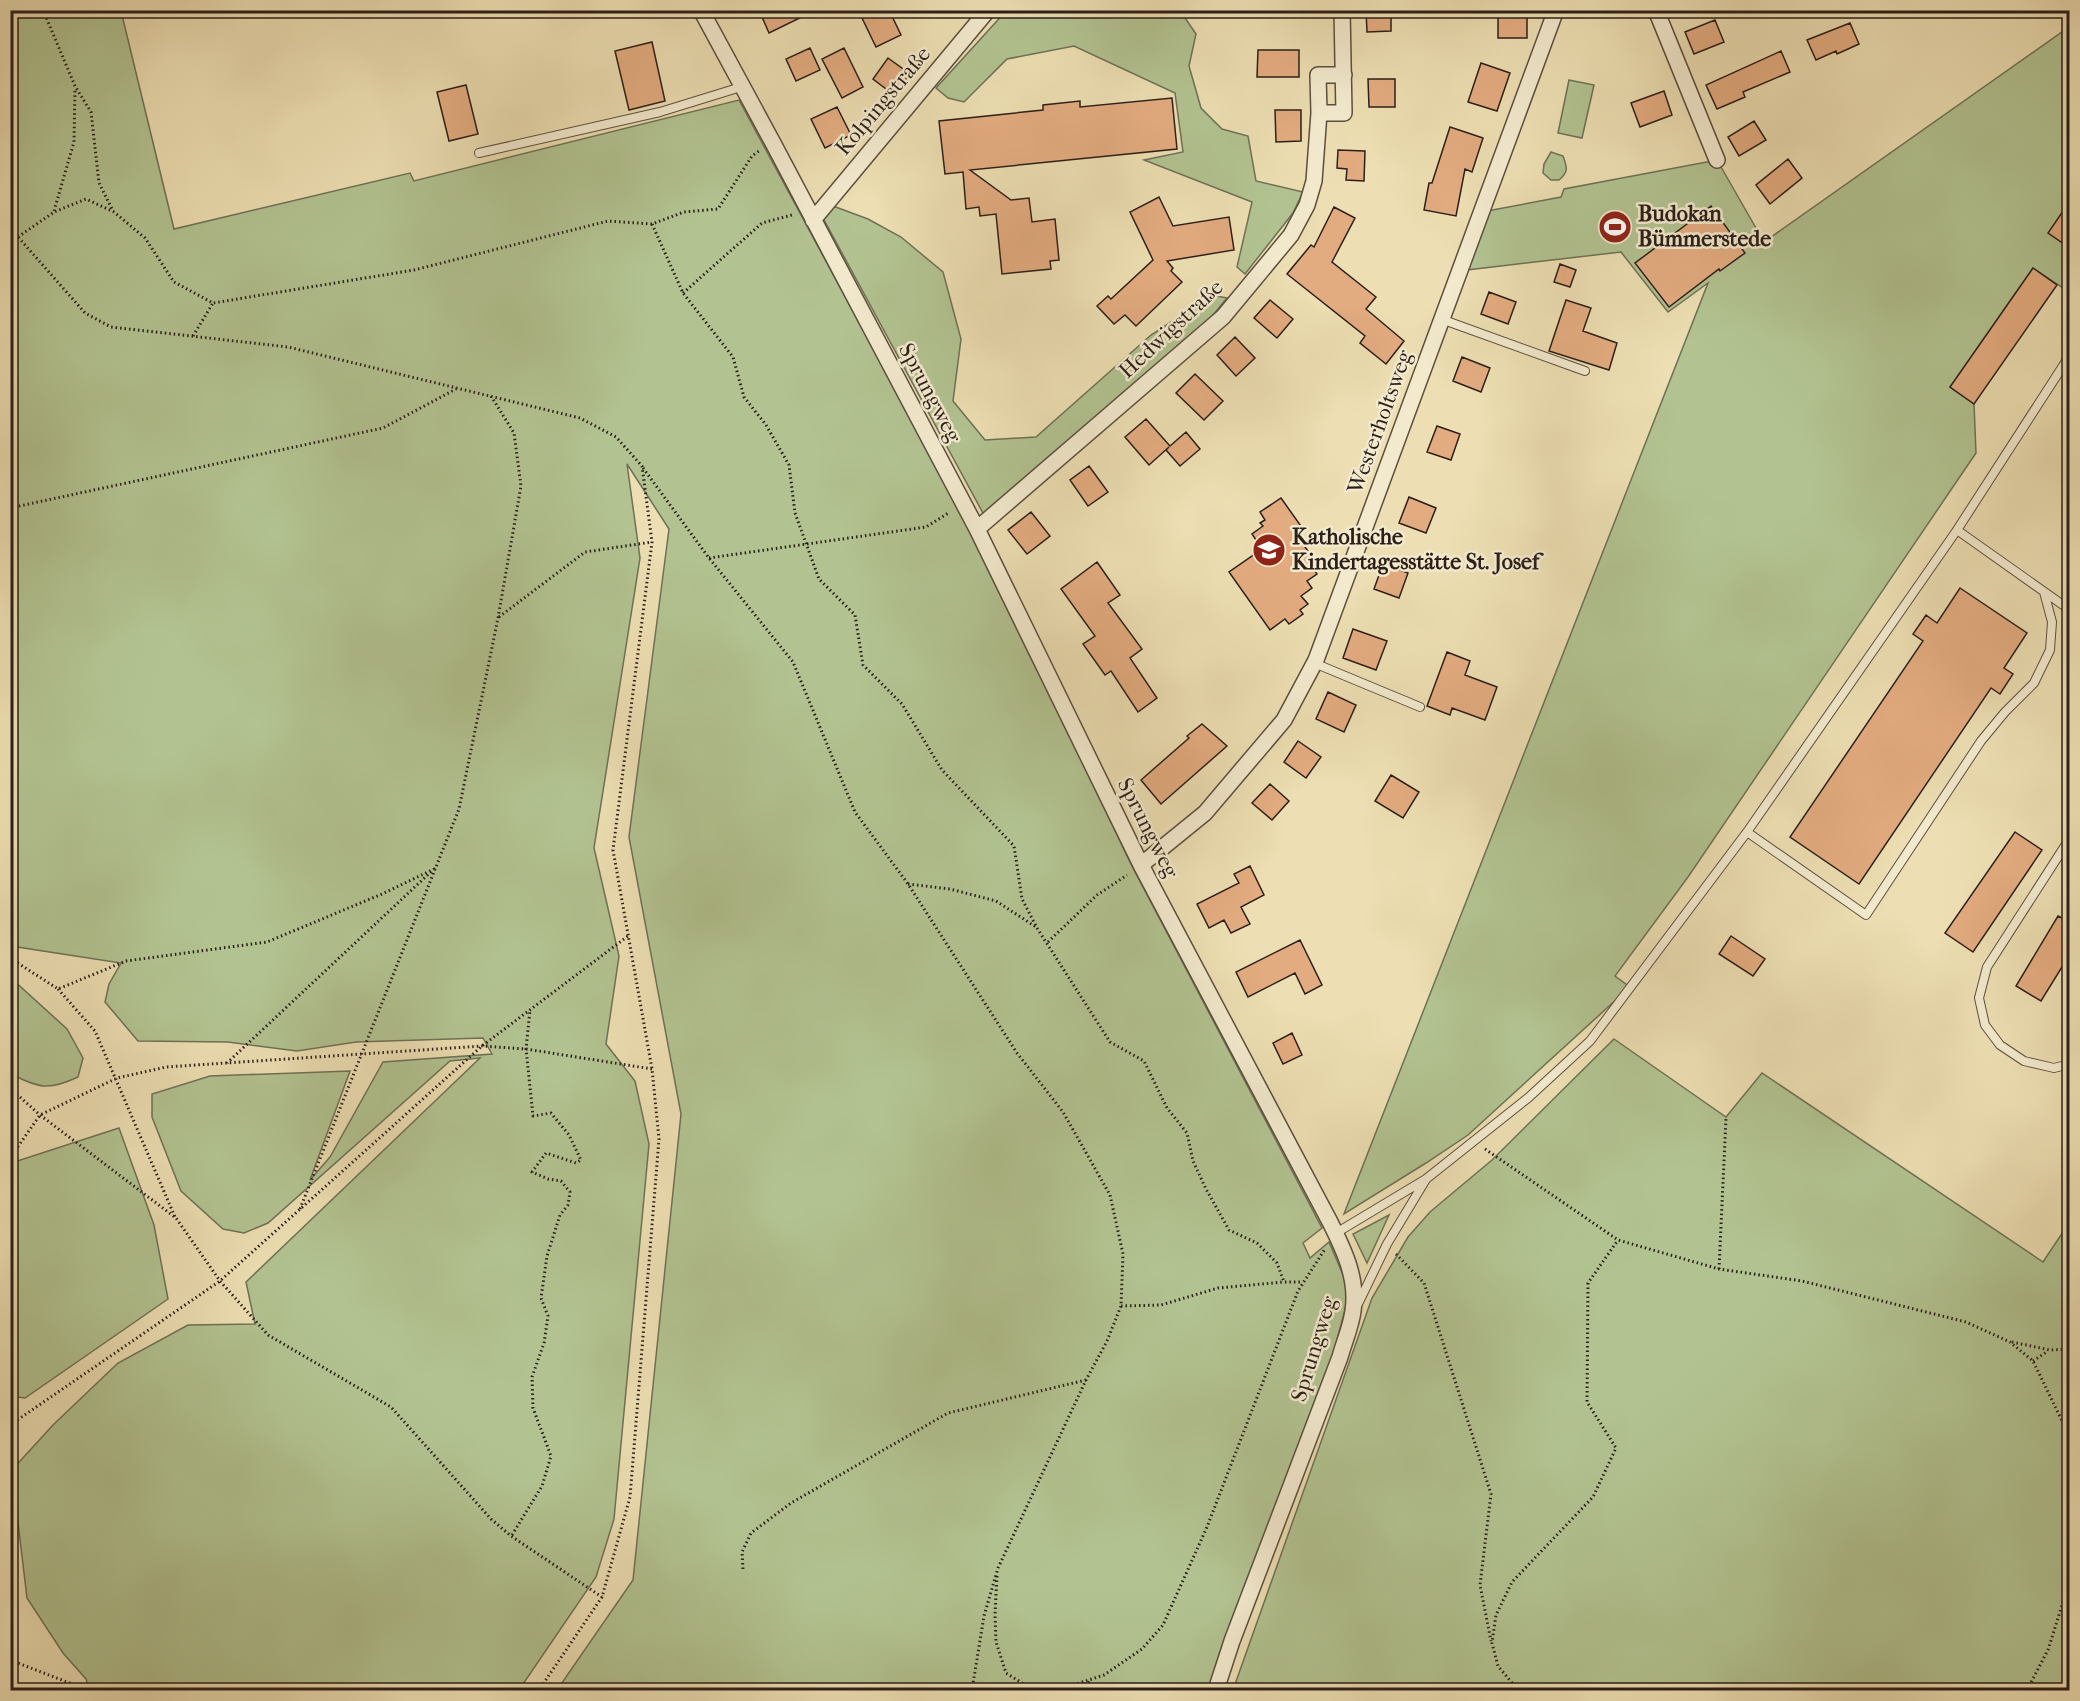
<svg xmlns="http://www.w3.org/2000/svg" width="2080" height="1701" viewBox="0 0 2080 1701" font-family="'IM FELL French Canon',serif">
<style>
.green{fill:#b2c391;stroke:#6e7156;stroke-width:1.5}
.building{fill:#e3ac80;stroke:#2b1f1a;stroke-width:1.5}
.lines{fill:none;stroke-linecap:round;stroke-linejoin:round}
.lane-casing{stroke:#5c4f40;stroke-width:10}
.street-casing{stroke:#5c4f40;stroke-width:18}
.path{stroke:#2b1f1a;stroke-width:3;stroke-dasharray:1.5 3;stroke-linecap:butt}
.lane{stroke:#f3eace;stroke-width:8}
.street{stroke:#f3eace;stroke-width:15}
.labels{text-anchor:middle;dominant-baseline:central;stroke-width:5;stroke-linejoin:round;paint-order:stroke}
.street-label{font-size:22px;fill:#2b1f1a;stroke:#f3eace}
.poi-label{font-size:22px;font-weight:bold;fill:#2b1f1a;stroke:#f3eace;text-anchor:start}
</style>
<rect width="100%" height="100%" fill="#eddfb3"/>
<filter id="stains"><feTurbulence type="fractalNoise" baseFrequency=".00333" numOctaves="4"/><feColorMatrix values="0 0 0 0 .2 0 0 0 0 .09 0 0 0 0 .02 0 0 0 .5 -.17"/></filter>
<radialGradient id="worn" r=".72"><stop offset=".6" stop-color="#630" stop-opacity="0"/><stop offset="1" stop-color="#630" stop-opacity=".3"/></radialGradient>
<!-- green -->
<path class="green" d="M11,11H121L174,229L410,173L414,181L739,100L977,541L1132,866L1322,1228L1303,1243L1310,1258L1329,1242L1350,1291L1330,1366L1225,1638L1208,1690H557L633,1580L681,1114L629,837L669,529L627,464L640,558L594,848L619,956L606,1044L635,1081L649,1144L614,1519L596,1577L519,1690H90L86,1679L63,1653L27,1598L13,1481L11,1480L10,1472L53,1425L118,1363L188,1325L255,1324L246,1282L480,1058L450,1061L268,1223L244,1233L223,1229L181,1191L152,1117V1094L210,1076L350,1071L310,1180L330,1157L383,1062L492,1054L483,1038L356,1042L297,1051L228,1042L138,1041L105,1002L109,984L121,963L11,946Z
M1006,11H1183V15L1196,34L1189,66L1201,108L1222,129L1248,136L1256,181L1303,192L1293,213L1245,274L1237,267L1252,202L1144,160L1183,152L1175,93L1074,46L1007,59L964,102L948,98L936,88Z
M2069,27V292L2033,268L1950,387L1974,404L1976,453L1688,877L1615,976L1630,987L1468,1135L1426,1163L1344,1214L1708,283L1668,312L1621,252L1458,271L1482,212L1561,197L1564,189L1717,160L1764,242Z
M1569,80L1594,85L1582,138L1558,133Z
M1551,152L1563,156C1567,167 1569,172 1559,180H1551L1543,173L1544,164Z
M833,206L868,219L901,237L943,272L961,339L953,401L985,440L1036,437L1151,335L1212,295L1227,298L1205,325L984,515L823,218Z
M11,978L67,1029L83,1058L78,1077C48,1091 39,1088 11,1074Z
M1614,1039L1726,1117L1762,1073L2043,1262L2069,1223V1690H1233L1372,1298L1408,1237L1430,1212L1492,1160Z
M119,1128L154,1225L168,1299L25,1398L11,1396V1163Z
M1389,1215L1367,1263L1353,1234Z"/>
<!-- building -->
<path class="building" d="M759,10H816L769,33Z
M878,10H889L901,35L876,47L862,18Z
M1366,10H1391V31L1367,32Z
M1498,10H1527V38H1498Z
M1715,20L1724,42L1694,54L1685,32Z
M1850,23L1859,44L1837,54L1836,51L1816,60L1807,40Z
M652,42L665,101L629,110L615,51Z
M810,48L820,70L796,81L786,59Z
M844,48L863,87L842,98L822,59Z
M1258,50H1299V77H1257Z
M1781,51L1790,72L1743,92L1745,97L1717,109L1706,85Z
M888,58L910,74L894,95L873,79Z
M1481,63L1510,73L1497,111L1468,102Z
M1368,79H1395V107H1369Z
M466,85L478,134L449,141L437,92Z
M1664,91L1672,115L1640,127L1631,103Z
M1172,98L1177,149L970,170L1011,200L1029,198L1032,222L1055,219L1059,260L1050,261L1051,269L1002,274L996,214L980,216L979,207L966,209L963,172L945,174L939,121L1043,110V105L1080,101V107Z
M837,107L851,135L825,148L811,119Z
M1275,110H1301V141L1276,142Z
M1754,121L1766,140L1739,156L1728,137Z
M1450,127L1483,138L1472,172L1465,169L1456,216L1424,210L1429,183H1432Z
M1338,150L1365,151L1364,181L1346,180L1347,169L1337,168Z
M1788,159L1802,178L1770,204L1756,185Z
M1159,197L1173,226L1229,217L1234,250L1167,261L1173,268L1171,271L1182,282L1136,326L1125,315L1114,324L1097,306L1108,296L1111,299L1153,260L1130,212Z
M2070,201V248L2048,233Z
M1711,206L1745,253L1720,271L1719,269L1669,307L1635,263Z
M1334,207L1355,218L1332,262L1376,297L1366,309L1404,341L1386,364L1360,343L1365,336L1287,274L1311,245L1314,247Z
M1560,264L1576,270L1570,287L1554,282Z
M2033,268L2057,285L1974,404L1950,387Z
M1489,292L1516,302L1508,324L1481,314Z
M1270,300L1293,319L1277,338L1254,318Z
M1566,300L1591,308L1583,331L1617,343L1609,370L1549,351Z
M1235,337L1255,358L1236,376L1217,355Z
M1462,357L1490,368L1481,392L1453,381Z
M1195,374L1223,401L1204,420L1176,393Z
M1146,419L1170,446L1186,432L1200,449L1180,466L1166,450L1169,447L1149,465L1125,437Z
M1437,426L1460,434L1451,460L1427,452Z
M1089,466L1108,492L1088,506L1070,480Z
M1409,497L1436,508L1426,533L1399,523Z
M1281,498L1303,529L1296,534L1314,560L1310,564L1317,574L1307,581L1312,588L1301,596L1308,604L1300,610L1303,614L1289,624L1285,619L1270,630L1229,572L1262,549L1252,534L1263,526L1260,523L1265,520L1260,512Z
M1031,512L1050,536L1027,554L1008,530Z
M1097,562L1120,595L1108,603L1142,649L1130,658L1157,698L1138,712L1111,671L1105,675L1083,644L1095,636L1061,589Z
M1383,564L1408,573L1399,598L1374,589Z
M1960,588L2027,633L2004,668L2013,674L2000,694L1991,688L1859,884L1790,837L1923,641L1913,634L1926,615L1937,623Z
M1353,629L1387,641L1376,670L1343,658Z
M1447,652L1470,661L1465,675L1497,687L1485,720L1452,708L1450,715L1427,706Z
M1328,692L1356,705L1344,732L1316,719Z
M1202,724L1227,746L1161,804L1141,780L1189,738L1187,736Z
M1298,741L1321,757L1306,778L1284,762Z
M1391,775L1419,792L1403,818L1375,801Z
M1270,784L1289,801L1272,820L1252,803Z
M2015,832L2042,850L1973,952L1945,933Z
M1250,866L1264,895L1241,907L1250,924L1231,933L1224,920L1209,928L1197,904L1239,883L1234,874Z
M2058,916L2070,922V954L2041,1001L2016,986Z
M1731,936L1765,959L1753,976L1719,954Z
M1300,940L1322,985L1305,994L1295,973L1248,997L1236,972Z
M1292,1033L1302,1055L1283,1064L1273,1043Z"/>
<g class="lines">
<defs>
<path id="lane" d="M479,153L660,112L741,87
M1441,319L1585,371
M1957,530L2070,610
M1314,663L1420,707
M1747,832L1866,915L1981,741L2005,712L2034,683L2050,650L2052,622L2044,592
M2070,838L1987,967L1979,998L1985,1025L2000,1045L2024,1061L2054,1068L2070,1064
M1336,1233L1426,1179L1528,1098L1590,1041L1747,832L1957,530L2070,355
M1358,1304L1387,1244L1425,1181"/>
<path id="street" d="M701,10L773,143L977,529L1141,865L1330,1222C1344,1250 1358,1279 1353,1311C1351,1327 1344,1342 1340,1357L1232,1641L1216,1690
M1342,10L1344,113H1319L1318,75H1344
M1656,10L1717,160
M813,220L988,10
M977,529L1223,317L1291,235L1307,205L1314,181L1319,113
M1141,865L1205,813L1284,720L1316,660L1556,10"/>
</defs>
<!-- lane casing -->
<use href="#lane" class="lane-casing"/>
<!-- street casing -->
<use href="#street" class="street-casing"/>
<!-- path -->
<path class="path" d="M43,10L75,86L91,112L99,183L113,211
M54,211L74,142L75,88
M652,224L683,293L733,357L744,397L766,425L789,465L795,513L819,579L855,615L863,665L902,704L942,770L1014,846L1022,899L1037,928L1110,1042L1144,1061L1167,1108L1187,1133L1193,1161L1206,1189L1229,1230L1257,1243L1277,1263L1284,1282H1302
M10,234L18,237L85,313L111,327L288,347L580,418L616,437L642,466L652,542L613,850L652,1069L659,1139L630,1497L602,1597L539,1690
M18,237L54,212L86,199L114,212L145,238L174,282L213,303L414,270L608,221L652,224L684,212L718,209L752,156L759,151
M683,293L762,223L792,215
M193,336L213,303
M643,468L709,558L793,662L855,812L908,884L1017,1053L1063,1112L1110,1195L1123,1254L1121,1306L1107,1341L1086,1380L998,1568L984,1616L972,1690
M10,508L383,428L456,389
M709,558L926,527L950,512
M499,617L585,552L652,542
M908,884L950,889L996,901L1036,927
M1048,942L1097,895L1127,875
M10,958L58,989L126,961L267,942L382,894L434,869L227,1063
M58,989L95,1031L175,1217
M10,1088L40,1115L176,1218L220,1281L268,1335L391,1407L491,1519L511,1536L602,1597
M1485,1149L1618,1240L1719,1269L1802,1281L1966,1322L2010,1342L2033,1361L2066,1429L2070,1440
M10,1158L40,1115L117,1078L166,1067L482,1046L526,1049L652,1069
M300,1209L459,809L498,618L521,486L514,433L491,396
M1396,1254L1424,1283L1491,1494L1480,1585L1491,1641
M1719,1269L1726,1118
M1121,1306L1161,1305L1218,1288L1284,1282
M2012,1342L2050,1350L2070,1349
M2033,1361L2048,1351
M10,1425L220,1281L482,1046L628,936
M512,1535L542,1486L551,1456L533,1408L532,1377L544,1343L548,1316L541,1298L547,1256L560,1215L568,1205L570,1192L561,1181L548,1179L532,1172L546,1153L576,1163L581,1160L569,1135L551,1113L533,1116L526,1049L530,1010
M743,1569L742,1552L751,1533L791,1503L948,1413L1086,1380
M10,1570L14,1616L10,1642
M997,1576L995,1614L996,1642L1006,1673L1030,1688L1058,1690L1104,1675L1142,1649L1163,1625L1207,1527L1298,1291L1325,1249
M10,1660L80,1687V1690
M1072,1690L1092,1681
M1518,1690L1498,1666L1492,1643L1496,1615L1512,1582L1593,1497L1616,1448L1587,1402L1588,1283L1618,1240
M2027,1690L2048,1650L2070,1580"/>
<!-- lane -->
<use href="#lane" class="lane"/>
<!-- street -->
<use href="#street" class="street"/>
</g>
<!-- icons -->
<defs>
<symbol id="stadium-disc" viewBox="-11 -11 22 22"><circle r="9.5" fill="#8f2418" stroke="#f3eace"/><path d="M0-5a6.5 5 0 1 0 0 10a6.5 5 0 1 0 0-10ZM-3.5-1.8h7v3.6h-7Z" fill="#fff"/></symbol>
<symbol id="school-disc" viewBox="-11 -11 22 22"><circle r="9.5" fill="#8f2418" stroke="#f3eace"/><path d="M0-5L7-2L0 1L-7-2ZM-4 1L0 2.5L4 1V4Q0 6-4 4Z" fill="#fff"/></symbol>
</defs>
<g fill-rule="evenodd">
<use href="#stadium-disc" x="1596" y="208" width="38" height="38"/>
<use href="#school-disc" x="1250" y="531" width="38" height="38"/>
</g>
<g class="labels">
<!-- street labels -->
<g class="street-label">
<text transform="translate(883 101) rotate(-50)">Kolpingstraße</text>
<text transform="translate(1171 329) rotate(-43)">Hedwigstraße</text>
<text transform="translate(930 393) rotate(62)">Sprungweg</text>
<text transform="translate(1380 422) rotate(-70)">Westerholtsweg</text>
<text transform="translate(1148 828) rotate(63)">Sprungweg</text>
<text transform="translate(1314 1349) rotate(-73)">Sprungweg</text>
</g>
<!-- poi labels -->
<g class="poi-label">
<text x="1638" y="214">Budokan<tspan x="1638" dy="25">Bümmerstede</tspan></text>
<text x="1292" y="537">Katholische<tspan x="1292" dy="25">Kindertagesstätte St. Josef</tspan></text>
</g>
</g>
<!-- margin -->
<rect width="2080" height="1701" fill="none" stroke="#eddfb3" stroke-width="36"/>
<rect x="12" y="12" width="2056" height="1677" fill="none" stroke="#2b1f1a" stroke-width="3"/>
<rect x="18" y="18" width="2044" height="1665" fill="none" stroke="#2b1f1a" stroke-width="1.5"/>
<rect width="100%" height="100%" filter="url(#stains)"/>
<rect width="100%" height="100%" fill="url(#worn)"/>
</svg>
